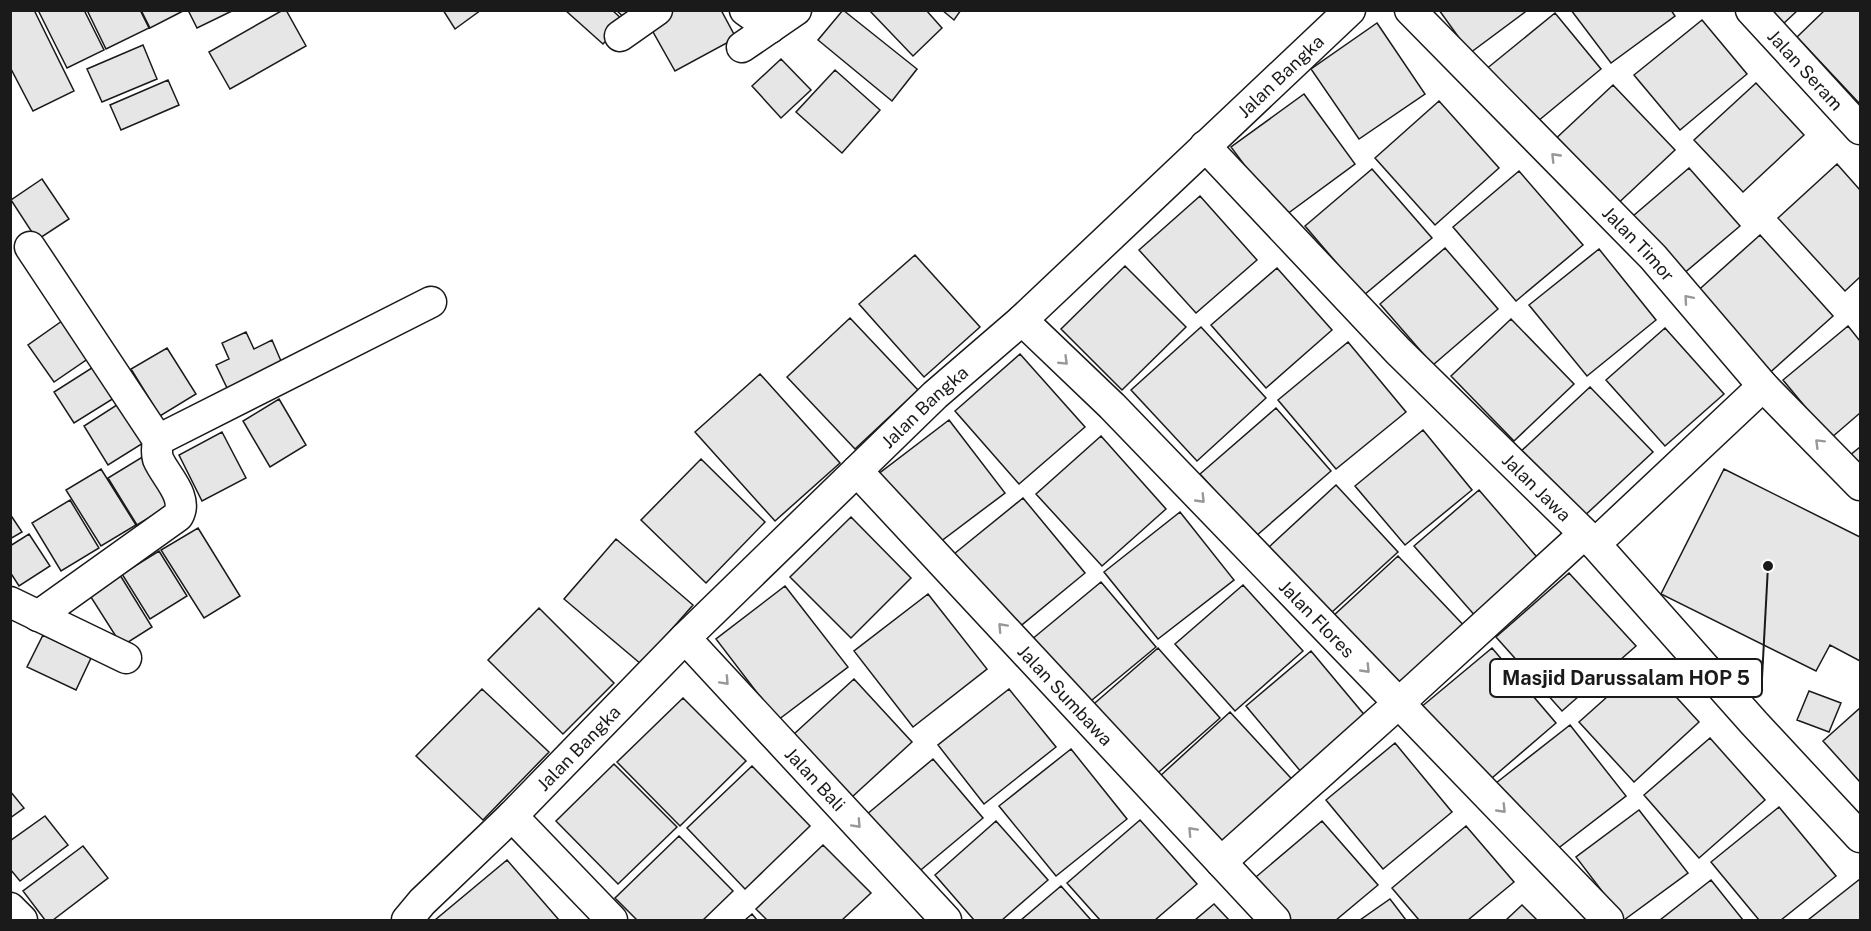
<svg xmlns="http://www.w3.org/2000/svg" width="1871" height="931" viewBox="0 0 1871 931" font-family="'Public Sans',sans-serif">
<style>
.building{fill:#e6e6e6;stroke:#1a1a1a;stroke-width:1.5}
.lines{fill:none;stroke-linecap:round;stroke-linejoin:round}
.minor-casing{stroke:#1a1a1a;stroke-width:33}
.minor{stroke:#fff;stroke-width:30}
.oneway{stroke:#989898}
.labels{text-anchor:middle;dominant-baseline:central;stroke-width:4.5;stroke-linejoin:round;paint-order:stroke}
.street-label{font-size:18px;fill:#1a1a1a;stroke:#fff}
.leader{fill:none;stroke:#1a1a1a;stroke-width:2}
.callout-dot{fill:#1a1a1a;stroke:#fff;stroke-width:2}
.callout{fill:#fff;stroke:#1a1a1a;stroke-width:2}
.callout-label{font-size:20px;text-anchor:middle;font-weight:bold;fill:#1a1a1a}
</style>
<rect width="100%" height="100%" fill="#fff"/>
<!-- building -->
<path class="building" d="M10,10H34L74,91L33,111L10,67Z
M38,10H84L104,50L67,68Z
M87,10H140L149,28L106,49Z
M141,10H185L150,28Z
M188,10H234L197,28Z
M283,10H286L306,46L230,89L209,52Z
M443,10H481L455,29Z
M565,10H612L624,21L603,44Z
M616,10H641L630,23Z
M671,10H721L736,38L675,71L648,23Z
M843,10L917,69L892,101L818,40Z
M869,10H926L942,28L913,56Z
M942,10H961L954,20Z
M1439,10H1524L1525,12L1470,53Z
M1571,10H1671L1675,16L1611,63Z
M1769,10H1798L1782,25Z
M1825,10H1860V104L1797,37Z
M1555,13L1601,69L1532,126L1485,70Z
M1702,20L1747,74L1680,130L1634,75Z
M1377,23L1425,94L1359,139L1311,69Z
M143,45L157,79L102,102L87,69Z
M781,59L811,90L781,118L752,86Z
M835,70L880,110L842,153L796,112Z
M168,80L179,105L121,130L110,105Z
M1756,83L1804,135L1743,192L1694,140Z
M1613,85L1675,150L1612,209L1550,144Z
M1304,94L1355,164L1283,217L1231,147Z
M1439,101L1499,168L1435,225L1375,158Z
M1837,164L1860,190V277L1845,291L1778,218Z
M1689,168L1740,226L1676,280L1626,222Z
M1372,169L1432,238L1364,295L1305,226Z
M1519,171L1583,245L1516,301L1453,227Z
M42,179L69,219L37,240L11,200Z
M1200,196L1257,260L1196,313L1139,250Z
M1760,235L1833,316L1766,376L1693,295Z
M1445,248L1498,309L1433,365L1380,304Z
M1599,249L1656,320L1587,376L1529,305Z
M915,255L980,327L924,377L859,304Z
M1125,266L1186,327L1122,390L1061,329Z
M1277,268L1332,330L1266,388L1211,325Z
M850,318L918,390L855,449L787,377Z
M1511,319L1574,384L1514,441L1451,376Z
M62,321L89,358L54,382L28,345Z
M1848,326L1860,341V413L1831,438L1783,380Z
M1201,327L1266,398L1197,461L1131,390Z
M1665,328L1724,394L1665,446L1606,380Z
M246,332L254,349L272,340L284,368L229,392L216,365L229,359L222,343Z
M1348,342L1406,412L1336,469L1278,400Z
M167,348L196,394L160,416L131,369Z
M1020,354L1085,427L1019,484L955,411Z
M98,364L119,395L74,423L54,392Z
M760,374L840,463L775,521L695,432Z
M1590,387L1653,452L1580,520L1518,454Z
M279,399L306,445L270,467L243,421Z
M123,401L148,440L108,465L84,426Z
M1276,408L1331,471L1256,536L1200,474Z
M949,420L1005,493L932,548L877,475Z
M1423,430L1472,490L1405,545L1355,486Z
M222,432L246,478L202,501L179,455Z
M1101,436L1166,509L1102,566L1036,494Z
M1860,447V471L1849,456Z
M144,456L173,503L137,525L108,478Z
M701,459L765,522L706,583L641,520Z
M101,469L136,525L101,546L66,490Z
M1724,469L1860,537V661L1830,645L1816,671L1661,594Z
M1336,485L1398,552L1331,613L1269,547Z
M1479,490L1542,563L1477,618L1414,546Z
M1023,498L1085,573L1012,633L949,558Z
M70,500L99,548L61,571L32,523Z
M1180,512L1234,580L1158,639L1104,572Z
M10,514L22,532L10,539Z
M851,517L911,578L851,638L790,577Z
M198,528L240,596L204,618L161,550Z
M29,534L50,566L19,586L10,572V546Z
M616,539L693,605L641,664L564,599Z
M159,551L187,596L150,619L122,574Z
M1398,556L1470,632L1405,693L1332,617Z
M1569,573L1636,646L1562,711L1496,637Z
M120,575L152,627L122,646L89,594Z
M1101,582L1156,647L1086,705L1031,640Z
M1243,585L1303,651L1235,711L1175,644Z
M785,586L848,667L778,720L716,639Z
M928,594L987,669L913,727L854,651Z
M539,608L614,683L563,734L488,660Z
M43,635L91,658L76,690L27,667Z
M1158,648L1220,718L1151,779L1088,709Z
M1492,648L1556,723L1485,784L1420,708Z
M1311,651L1372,724L1307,779L1246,706Z
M1645,663L1699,722L1634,782L1579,722Z
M854,679L912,742L852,797L794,734Z
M482,689L549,752L483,820L416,756Z
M1009,689L1056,747L984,804L938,745Z
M1809,691L1841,703L1829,732L1797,720Z
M683,698L746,761L680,826L617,762Z
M1860,708V782L1823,741Z
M1230,712L1300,788L1229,853L1159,777Z
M1570,725L1626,796L1552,853L1496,783Z
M1710,738L1765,800L1699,858L1644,795Z
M1395,743L1452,812L1383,869L1326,800Z
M1071,749L1127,819L1056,876L999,806Z
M933,759L983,818L916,874L866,815Z
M614,764L677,827L618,884L556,821Z
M752,766L810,826L745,889L687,828Z
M10,791L24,808L10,818Z
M1779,807L1836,876L1781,920H1759L1711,862Z
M1639,810L1688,873L1624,920L1576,857Z
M45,816L68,845L20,881L10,869V841Z
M1140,820L1197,884L1155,920H1100L1067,883Z
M996,821L1048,880L1002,920H974L935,875Z
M1322,821L1378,885L1336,920H1283L1250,882Z
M1466,826L1514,882L1468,920H1419L1392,888Z
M679,836L733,891L703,920H637L615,898Z
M823,845L871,893L842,920H767L756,909Z
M83,846L108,878L53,920H45L23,891Z
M507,860L559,920H435Z
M1860,879V920H1808Z
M1711,880L1743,920H1660Z
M1061,886L1091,920H1021Z
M1390,899L1406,920H1360Z
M1214,904L1229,920H1195Z
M1522,905L1537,920H1506Z
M752,914L757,920H745Z"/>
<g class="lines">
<defs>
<g id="minor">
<path d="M745,10L770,28"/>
<path id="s1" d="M1410,10L1653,257L1763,386L1860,485"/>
<path id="s2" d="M1751,10L1860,129"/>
<path d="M620,36L657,10"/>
<path d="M742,47L796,10"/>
<path id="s3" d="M1205,146L1398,351L1595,544L1754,723L1860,837"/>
<path d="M30,247L158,440C157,446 156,452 158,459C165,476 189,497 178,516L38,616"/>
<path id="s4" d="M1022,320L1112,406L1608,920"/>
<path d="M158,440L431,302"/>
<path id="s5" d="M857,471L1275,920"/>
<path d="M1595,544L1763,386"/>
<path d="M10,602L126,658"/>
<path id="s6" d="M685,638L946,920"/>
<path d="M512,816L612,920"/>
<path d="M1221,862L1399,703L1584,534"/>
<path d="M10,908L22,920"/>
<path id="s7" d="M407,920L422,902L512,816L685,638L935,395L1022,320L1350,10"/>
</g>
</defs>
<!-- minor casing -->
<use href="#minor" class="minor-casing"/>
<!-- minor -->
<use href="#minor" class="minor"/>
</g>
<!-- one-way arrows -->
<defs><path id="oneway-chevron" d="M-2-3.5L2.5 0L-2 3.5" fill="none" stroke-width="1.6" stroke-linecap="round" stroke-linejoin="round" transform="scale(1.5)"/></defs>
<g class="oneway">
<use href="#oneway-chevron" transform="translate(1555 157) rotate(-134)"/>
<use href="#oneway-chevron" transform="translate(1688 299) rotate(-131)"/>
<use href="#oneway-chevron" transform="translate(1064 361) rotate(44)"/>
<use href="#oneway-chevron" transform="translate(1819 443) rotate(-135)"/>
<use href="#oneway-chevron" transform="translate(1201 499) rotate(46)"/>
<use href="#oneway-chevron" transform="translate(1002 627) rotate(-133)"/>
<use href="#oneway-chevron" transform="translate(1366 669) rotate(46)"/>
<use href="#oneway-chevron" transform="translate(725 681) rotate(47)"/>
<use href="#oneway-chevron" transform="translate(1502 809) rotate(46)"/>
<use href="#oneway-chevron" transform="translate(857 824) rotate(47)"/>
<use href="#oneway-chevron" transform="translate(1192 831) rotate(-133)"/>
</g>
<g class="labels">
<!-- street labels -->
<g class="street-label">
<text stroke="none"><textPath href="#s2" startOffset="81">Jalan Seram</textPath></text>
<text stroke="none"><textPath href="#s7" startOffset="1215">Jalan Bangka</textPath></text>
<text stroke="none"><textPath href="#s1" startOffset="327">Jalan Timor</textPath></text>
<text stroke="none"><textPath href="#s7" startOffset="729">Jalan Bangka</textPath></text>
<text stroke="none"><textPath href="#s3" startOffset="476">Jalan Jawa</textPath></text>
<text stroke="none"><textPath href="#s4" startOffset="420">Jalan Flores</textPath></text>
<text stroke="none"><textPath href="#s5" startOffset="306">Jalan Sumbawa</textPath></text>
<text stroke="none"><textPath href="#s7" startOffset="243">Jalan Bangka</textPath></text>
<text stroke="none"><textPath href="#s6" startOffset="192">Jalan Bali</textPath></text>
</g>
</g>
<!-- callouts -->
<path class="leader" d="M1768 566L1762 678"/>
<circle class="callout-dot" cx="1768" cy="566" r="6"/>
<rect class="callout" x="1490" y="659" width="272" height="38" rx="6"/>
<g class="callout-label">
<text x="1626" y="685">Masjid Darussalam HOP 5</text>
</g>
<!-- border -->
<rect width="1871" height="931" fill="none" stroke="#1a1a1a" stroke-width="24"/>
</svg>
